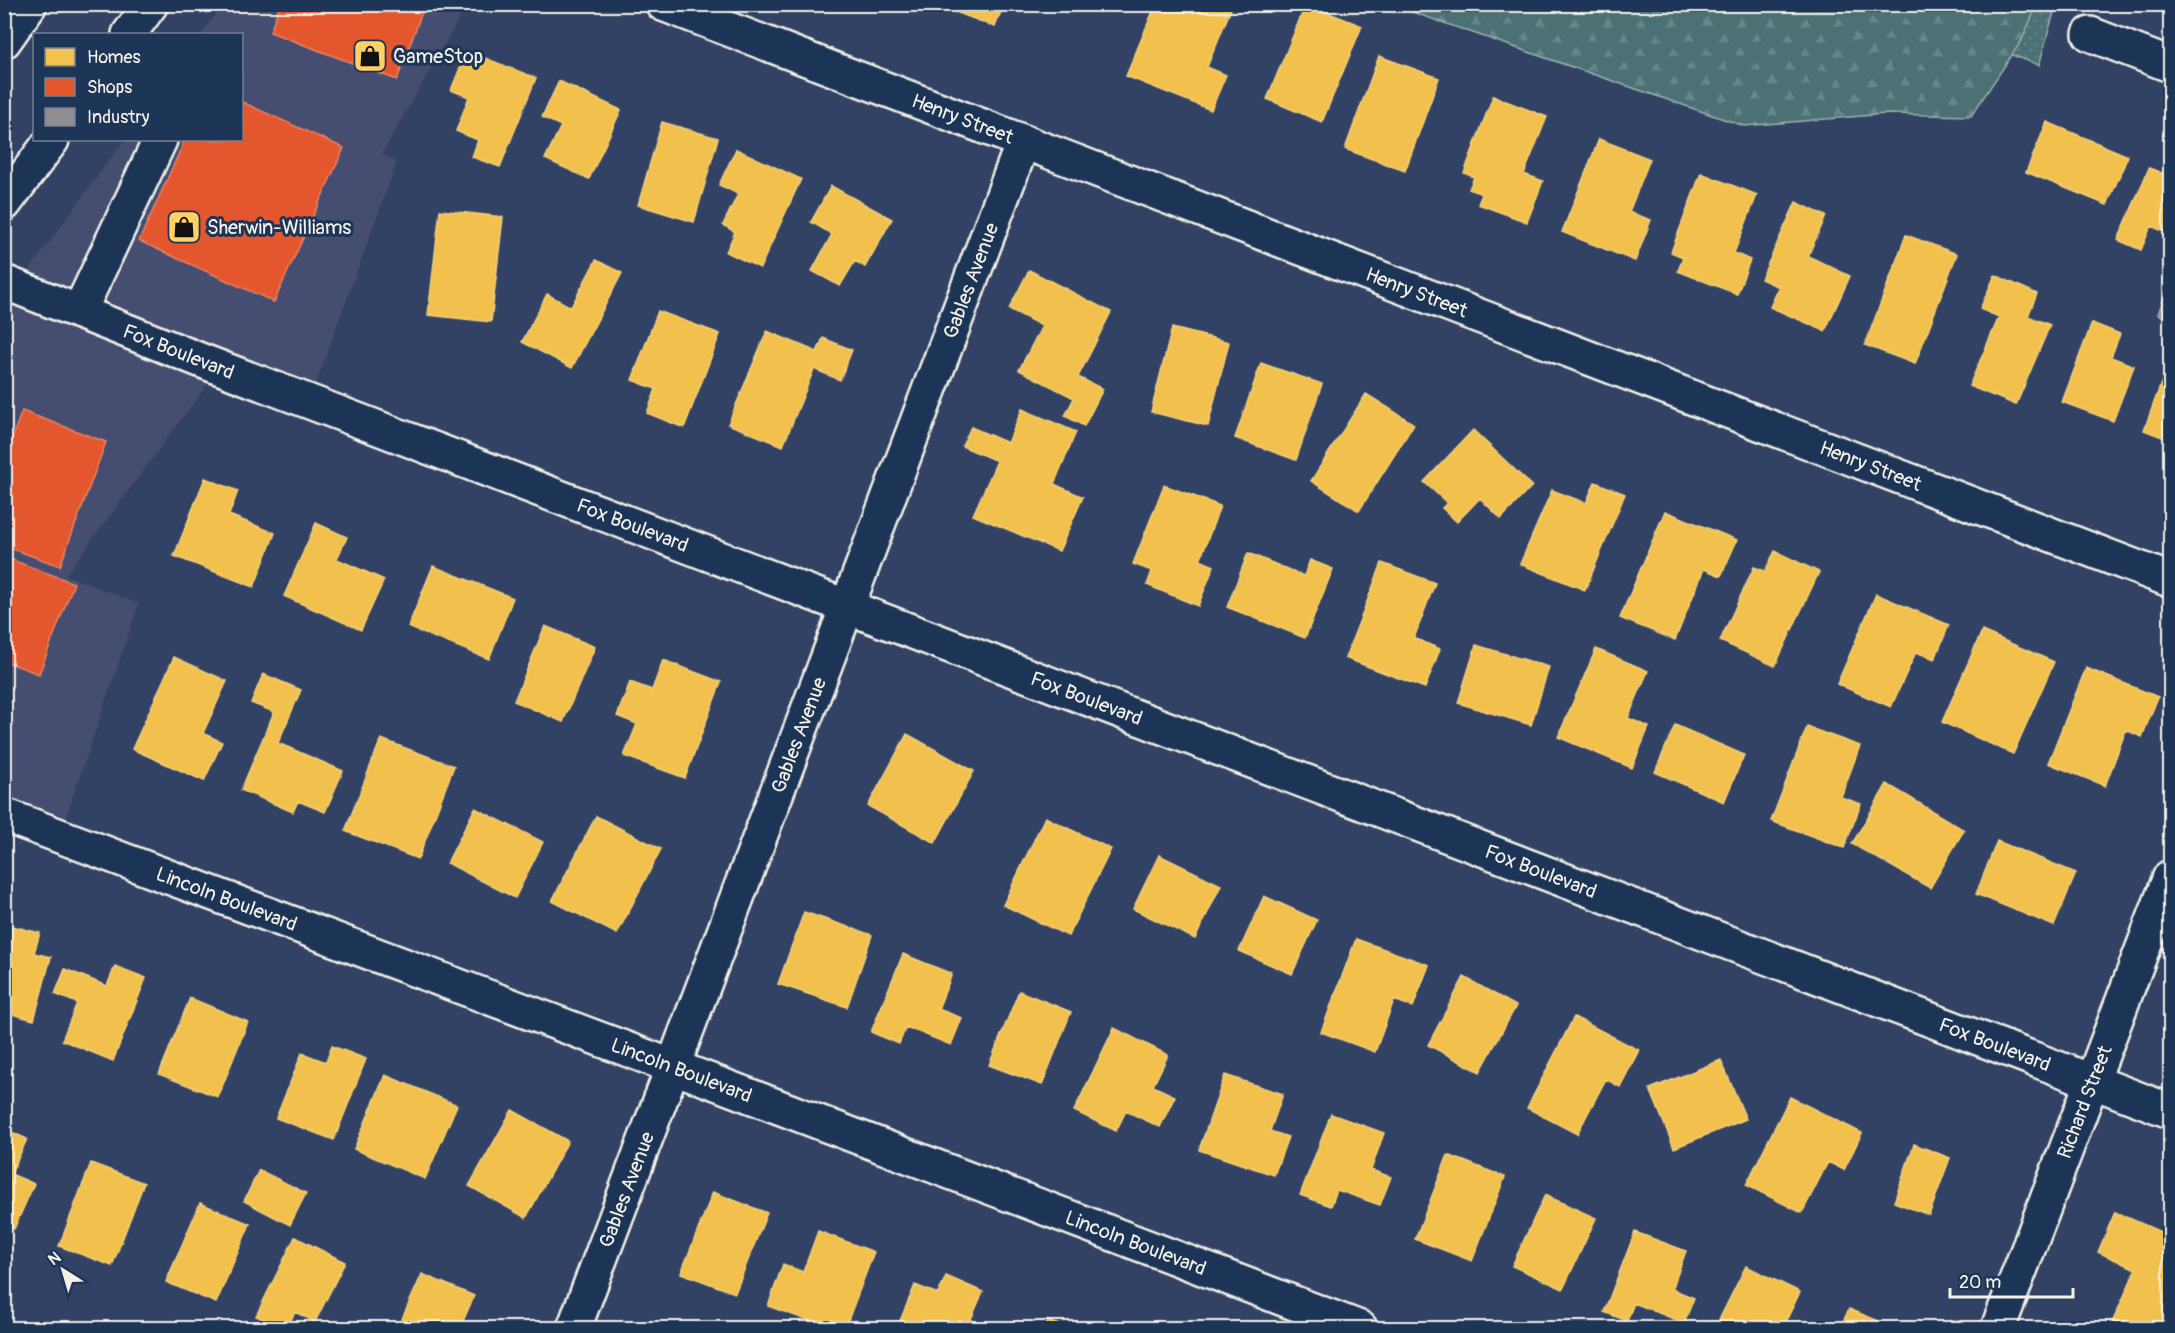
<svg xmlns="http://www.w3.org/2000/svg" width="2175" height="1333" viewBox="0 0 2175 1333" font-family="Pangolin,sans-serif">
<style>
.built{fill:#444e6f}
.grass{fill:url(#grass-dots);stroke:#a0b1ae;stroke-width:1.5}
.forest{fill:url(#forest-firs);stroke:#a0b1ae;stroke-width:1.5}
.homes{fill:#f2c14e;stroke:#f3cf7c;stroke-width:1.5}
.shops{fill:#e4572e;stroke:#e98566;stroke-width:1.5}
.industry{fill:#8d8d92;stroke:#acabac;stroke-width:1.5}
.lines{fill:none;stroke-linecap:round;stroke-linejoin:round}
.minor-casing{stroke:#f4f1e8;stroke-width:38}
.highway-casing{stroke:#f4f1e8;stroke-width:38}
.minor{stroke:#1d3557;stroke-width:33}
.highway{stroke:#1d3557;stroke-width:33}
.labels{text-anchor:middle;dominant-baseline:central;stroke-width:6;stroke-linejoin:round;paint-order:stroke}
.poi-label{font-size:20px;fill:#f4f1e8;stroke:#1d3557;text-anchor:start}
.street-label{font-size:20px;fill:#f4f1e8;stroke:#1d3557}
</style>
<defs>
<pattern id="grass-dots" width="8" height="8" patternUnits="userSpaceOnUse" patternTransform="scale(1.5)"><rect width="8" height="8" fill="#4b7174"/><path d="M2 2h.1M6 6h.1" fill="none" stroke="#668688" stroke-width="1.8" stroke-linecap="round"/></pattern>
<pattern id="forest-firs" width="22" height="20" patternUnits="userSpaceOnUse" patternTransform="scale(1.5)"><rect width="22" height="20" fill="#4b7174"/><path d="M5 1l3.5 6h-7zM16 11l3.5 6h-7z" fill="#668688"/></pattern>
</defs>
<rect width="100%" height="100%" fill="#324264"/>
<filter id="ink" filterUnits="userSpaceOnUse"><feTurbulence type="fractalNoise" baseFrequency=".0167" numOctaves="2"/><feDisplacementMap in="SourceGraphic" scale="12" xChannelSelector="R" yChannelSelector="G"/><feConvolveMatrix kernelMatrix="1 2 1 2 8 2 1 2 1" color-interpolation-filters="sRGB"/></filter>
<g filter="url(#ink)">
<!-- built -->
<path class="built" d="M223,5H467L382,154L397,162L308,405L217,371L66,575L139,604L58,840L5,820V303L124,140H242V34H201Z"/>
<!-- grass -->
<path class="grass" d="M1877,5H2056L2039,65Z"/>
<!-- forest -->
<path class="forest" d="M1402,5V4L2037,5L2022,40L1971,116L1885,114L1744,126L1403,9Z"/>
<!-- homes -->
<path class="homes" d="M935,4H1004L995,27Z
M1156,4H1233L1207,67L1226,75L1211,110L1126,76Z
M1306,4L1362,26L1322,122L1267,99Z
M467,51L536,78L500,167L472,157L478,140L456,131L469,97L451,90Z
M1379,56L1439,78L1405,171L1345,149Z
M559,81L621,110L589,179L545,159L561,126L542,117Z
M1493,96L1547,117L1524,174L1543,181L1527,222L1478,204L1482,194L1469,189L1474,177L1464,173Z
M662,122L718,138L694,222L638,205Z
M2047,122L2128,156L2107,205L2026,172Z
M1599,139L1650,159L1629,212L1651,220L1635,261L1562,232Z
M736,149L801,179L760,268L726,252L735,232L723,225L738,194L719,185Z
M2149,168L2170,176V234L2151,226L2141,250L2118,240Z
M1701,173L1757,195L1734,253L1750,260L1737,294L1678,271L1683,257L1671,252Z
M831,186L892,219L865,267L855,261L840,286L812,271L832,234L811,222Z
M1796,202L1826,216L1808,256L1850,276L1825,331L1770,307L1779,287L1761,279Z
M440,210L503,217L491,322L428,315Z
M1906,235L1957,254L1915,364L1865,345Z
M596,260L622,273L572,368L522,342L547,294L571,307Z
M1029,270L1111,312L1078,377L1103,389L1084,426L1065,416L1074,398L1019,370L1042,326L1009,309Z
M1995,275L2037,294L2028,316L2050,325L2016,405L1969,386L1999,317L1980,309Z
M658,311L720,334L684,428L647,413L656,389L632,380Z
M2092,323L2120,334L2111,357L2134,366L2113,421L2062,402Z
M1172,328L1229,342L1208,426L1151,412Z
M767,331L817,352L823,338L852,350L840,380L814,369L783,446L728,424Z
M2170,359V440L2144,430Z
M1261,363L1322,384L1296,460L1235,438Z
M1366,394L1414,424L1359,511L1311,481Z
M1022,409L1076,432L1054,484L1083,497L1059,551L973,515L997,461L962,446L971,427L1008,443Z
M1473,430L1532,486L1501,519L1480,498L1457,522L1442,508L1447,503L1424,482Z
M205,478L238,491L229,515L275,533L254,587L174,556Z
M1595,482L1625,494L1585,590L1520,564L1552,490L1586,503Z
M1164,485L1220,506L1200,560L1214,566L1198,606L1147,585L1152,571L1133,564Z
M1665,511L1737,540L1721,576L1704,569L1675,640L1620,618Z
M316,523L347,537L337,559L384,580L361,630L284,596Z
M1775,551L1819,572L1775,666L1720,641L1754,567L1765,571Z
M1248,553L1304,576L1310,560L1333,569L1305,638L1227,607Z
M1382,563L1435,583L1414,638L1440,649L1425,688L1345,658Z
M433,566L513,598L489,659L408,627Z
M1876,594L1949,625L1935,659L1916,652L1891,707L1837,684Z
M545,626L595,647L563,722L514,701Z
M1982,631L2054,662L2013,754L1942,722Z
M1476,645L1549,667L1531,725L1458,703Z
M1596,649L1648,671L1628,718L1649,727L1632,768L1558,737Z
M174,657L227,681L203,733L222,742L204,781L132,749Z
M663,660L721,682L685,778L624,756L637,724L617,716L630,682L652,690Z
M2086,668L2158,697L2142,737L2126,730L2105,786L2048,763Z
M263,674L301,690L278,743L343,771L325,812L298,801L293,812L241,790L274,712L251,703Z
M1675,725L1744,755L1724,802L1655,772Z
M1807,727L1860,746L1841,797L1861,804L1844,848L1771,821Z
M907,734L974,771L935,843L868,806Z
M381,739L454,766L418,859L345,831Z
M1887,784L1964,830L1930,888L1852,844Z
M475,808L543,842L515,898L447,863Z
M596,816L661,849L617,934L552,901Z
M1045,817L1111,849L1068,936L1003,905Z
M1997,841L2076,873L2054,926L1976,894Z
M1159,855L1221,885L1195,939L1133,909Z
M1264,896L1317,920L1292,974L1239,951Z
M804,912L872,935L847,1007L778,984Z
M4,924L40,933L34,953L51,957L34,1020L4,1012Z
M1356,939L1429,965L1413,1007L1394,1000L1375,1052L1321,1032Z
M903,954L952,974L938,1009L962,1018L951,1045L906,1027L899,1044L871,1032Z
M115,966L146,978L113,1061L62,1040L77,1003L55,994L65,969L107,986Z
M1464,977L1516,1006L1480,1072L1428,1045Z
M1019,991L1071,1012L1042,1085L989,1065Z
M190,998L248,1022L218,1097L159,1074Z
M1574,1017L1639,1050L1620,1087L1606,1079L1577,1134L1527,1108Z
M1114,1028L1168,1055L1153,1086L1175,1096L1160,1127L1126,1111L1116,1131L1074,1111Z
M332,1046L366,1059L334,1140L276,1118L302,1053L326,1062Z
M1721,1060L1746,1119L1674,1148L1650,1089Z
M385,1075L457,1105L425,1179L354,1149Z
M1225,1075L1283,1094L1270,1131L1288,1137L1274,1175L1199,1150Z
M1790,1097L1862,1133L1844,1170L1828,1162L1802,1213L1746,1185Z
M512,1110L568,1141L526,1218L469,1186Z
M1331,1114L1384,1133L1371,1170L1391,1177L1380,1205L1337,1190L1331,1206L1300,1195Z
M4,1129L27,1139L11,1174L34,1184L14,1229L4,1225Z
M1914,1144L1950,1158L1929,1215L1894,1202Z
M1448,1155L1505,1177L1472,1261L1415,1239Z
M91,1163L144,1183L112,1266L59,1246Z
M259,1170L306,1193L290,1225L244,1201Z
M713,1192L767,1213L735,1293L681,1273Z
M1545,1195L1596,1218L1563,1289L1512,1266Z
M200,1203L250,1224L216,1303L166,1282Z
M2115,1212L2170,1236V1328H2118L2111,1325L2136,1269L2098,1252Z
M818,1231L874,1252L845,1328H829L768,1306L783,1264L803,1272Z
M1635,1232L1686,1251L1672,1289L1694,1298L1684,1323L1634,1303L1627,1321L1604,1312Z
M295,1237L345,1262L315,1322L295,1312L287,1328H282L256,1316Z
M1746,1266L1800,1292L1784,1325L1790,1328H1715Z
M422,1274L474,1296L460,1328H398Z
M946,1276L983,1292L967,1328H897L915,1285L938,1294Z
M1849,1309L1896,1328H1840Z
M1048,1321L1068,1328H1045Z"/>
<!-- shops -->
<path class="shops" d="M280,4H425L397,80L270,32Z
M242,102L344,148L274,302L139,241L185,140H242Z
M22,411L106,442L60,566L4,546V475L8,464L4,462V459Z
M4,557L74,583L39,674L4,661Z"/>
<!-- industry -->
<path class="industry" d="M2170,280V319L2158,314Z"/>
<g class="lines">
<defs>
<g id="minor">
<path id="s1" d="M663,4L2170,580"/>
<path d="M2090,34L2170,65"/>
<path id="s2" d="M4,282L205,362L2170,1111"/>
<path d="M79,312L160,140"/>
<path id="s3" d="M4,815L674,1067L1360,1328"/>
<path id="s4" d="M574,1328L1023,142"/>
<path id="s5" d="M1998,1328L2170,877"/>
</g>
<path id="highway" d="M129,34L151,4
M4,41L30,4
M4,204L52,140"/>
</defs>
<!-- minor casing -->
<use href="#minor" class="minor-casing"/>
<!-- highway casing -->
<use href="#highway" class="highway-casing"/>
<!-- minor -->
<use href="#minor" class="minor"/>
<!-- highway -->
<use href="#highway" class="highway"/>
</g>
</g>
<!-- icons -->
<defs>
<symbol id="shop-square" viewBox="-11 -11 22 22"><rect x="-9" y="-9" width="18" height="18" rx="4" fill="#ffd166" stroke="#1d3557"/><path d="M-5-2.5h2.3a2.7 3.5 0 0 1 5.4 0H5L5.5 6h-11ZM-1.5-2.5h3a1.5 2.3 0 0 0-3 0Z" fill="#111"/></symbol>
</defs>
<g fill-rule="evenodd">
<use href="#shop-square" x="351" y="37" width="38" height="38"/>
<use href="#shop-square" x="165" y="208" width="38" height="38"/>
</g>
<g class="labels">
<!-- poi labels -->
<g class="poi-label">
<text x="393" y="56">GameStop</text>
<text x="207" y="227">Sherwin-Williams</text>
</g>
<!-- street labels -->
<g class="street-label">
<text stroke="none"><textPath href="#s1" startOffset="321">Henry Street</textPath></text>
<text stroke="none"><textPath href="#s4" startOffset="1120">Gables Avenue</textPath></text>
<text stroke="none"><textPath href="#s1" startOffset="807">Henry Street</textPath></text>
<text stroke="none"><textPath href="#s2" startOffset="188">Fox Boulevard</textPath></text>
<text stroke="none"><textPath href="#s1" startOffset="1293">Henry Street</textPath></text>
<text stroke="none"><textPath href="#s2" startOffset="674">Fox Boulevard</textPath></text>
<text stroke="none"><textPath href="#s2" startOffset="1160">Fox Boulevard</textPath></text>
<text stroke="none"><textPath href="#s4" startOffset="634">Gables Avenue</textPath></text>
<text stroke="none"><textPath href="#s2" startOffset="1646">Fox Boulevard</textPath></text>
<text stroke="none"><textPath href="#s3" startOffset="238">Lincoln Boulevard</textPath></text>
<text stroke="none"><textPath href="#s2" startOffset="2132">Fox Boulevard</textPath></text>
<text stroke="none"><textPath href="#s3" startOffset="724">Lincoln Boulevard</textPath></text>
<text stroke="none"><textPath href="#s5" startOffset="242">Richard Street</textPath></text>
<text stroke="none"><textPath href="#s4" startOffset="148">Gables Avenue</textPath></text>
<text stroke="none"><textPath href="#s3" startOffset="1210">Lincoln Boulevard</textPath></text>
</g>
</g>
<!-- margin -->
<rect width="2175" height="1333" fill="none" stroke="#1d3557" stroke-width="24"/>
<rect x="12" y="12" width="2151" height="1309" fill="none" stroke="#f4f1e8" stroke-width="2" filter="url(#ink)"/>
<!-- legend -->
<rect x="33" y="33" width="210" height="108" fill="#1d3557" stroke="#738091" stroke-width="1.5"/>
<rect x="45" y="48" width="30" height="18" fill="#f2c14e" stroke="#738091" stroke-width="1.5"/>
<text x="87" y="63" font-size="18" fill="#f4f1e8">Homes</text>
<rect x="45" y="78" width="30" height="18" fill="#e4572e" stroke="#738091" stroke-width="1.5"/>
<text x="87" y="93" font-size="18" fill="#f4f1e8">Shops</text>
<rect x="45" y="108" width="30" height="18" fill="#8d8d92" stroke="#738091" stroke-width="1.5"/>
<text x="87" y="123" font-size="18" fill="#f4f1e8">Industry</text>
<!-- north arrow -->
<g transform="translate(63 1270) rotate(323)" stroke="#1d3557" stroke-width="4.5" paint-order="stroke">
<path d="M0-4.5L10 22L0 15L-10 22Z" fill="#f4f1e8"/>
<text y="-9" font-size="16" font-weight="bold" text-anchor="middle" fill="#f4f1e8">N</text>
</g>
<!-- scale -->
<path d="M1950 1288v9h123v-9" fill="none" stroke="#f4f1e8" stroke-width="3"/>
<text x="1959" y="1288" font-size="18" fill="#f4f1e8" stroke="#1d3557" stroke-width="4.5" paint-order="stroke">20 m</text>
</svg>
